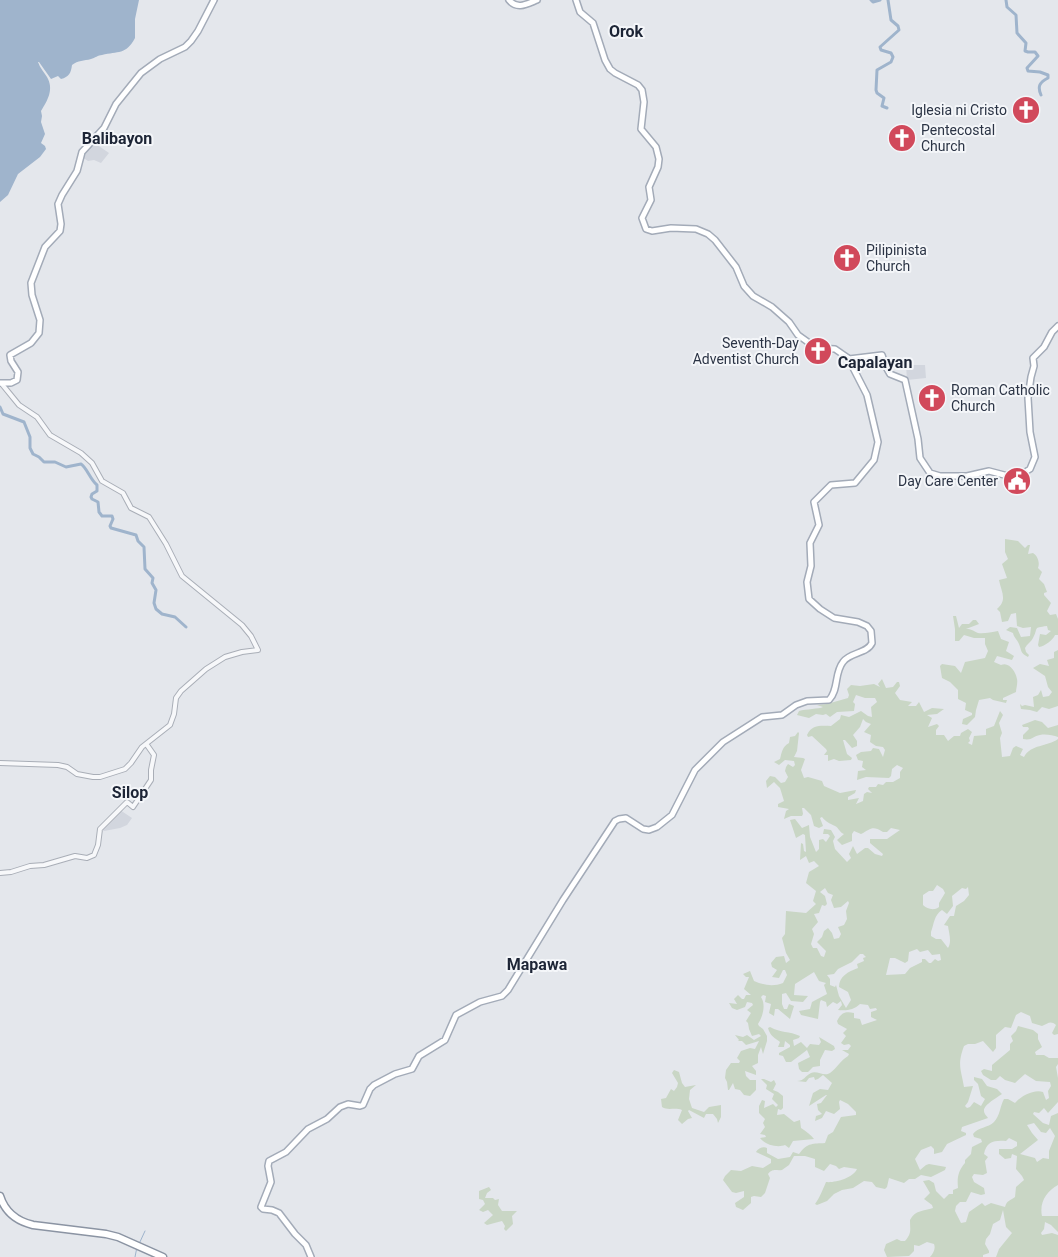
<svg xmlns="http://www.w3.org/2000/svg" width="1058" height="1257" viewBox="0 0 1058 1257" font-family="Roboto,sans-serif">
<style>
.built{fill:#d2d6de}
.green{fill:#c9d6c5;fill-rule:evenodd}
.water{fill:#9fb4cc}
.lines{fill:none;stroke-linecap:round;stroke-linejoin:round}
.stream{stroke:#9fb4cc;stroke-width:1}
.river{stroke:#9fb4cc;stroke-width:3}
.minor-casing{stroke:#a9aeb7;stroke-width:6}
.major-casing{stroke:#a3abb8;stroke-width:8}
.highway-casing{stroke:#8b94a3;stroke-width:9}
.minor{stroke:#f7f8fa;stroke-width:4}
.major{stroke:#fff;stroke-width:5}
.highway{stroke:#fff;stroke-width:6}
.labels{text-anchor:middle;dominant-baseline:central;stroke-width:4;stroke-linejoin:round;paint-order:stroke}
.poi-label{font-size:14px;fill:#2b3445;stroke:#f4f6f9;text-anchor:end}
.quarter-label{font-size:16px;font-weight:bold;fill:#1d2536;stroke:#f4f6f9}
</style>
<rect width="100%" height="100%" fill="#e4e7ec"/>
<!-- built -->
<path class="built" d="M93,142L109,153L101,163L94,160L88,161L82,157L84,152Z
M906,365H925L926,378L907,380Z
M120,810L132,818L127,825L120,828L104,831L101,829Z"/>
<!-- green -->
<path class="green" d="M1005,539L1018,541L1025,548L1028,545H1030L1028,554L1033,553C1038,556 1040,563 1038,568L1042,572L1039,579L1044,584L1047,592L1044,593V595L1051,603L1047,611L1050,615L1056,614L1058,619V635H1055C1053,640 1045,646 1039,647L1038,645L1040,634L1046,635L1051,631L1048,630L1047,626C1032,628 1039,627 1033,638C1031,642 1027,644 1025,648L1026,652L1029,655L1028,657C1020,653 1022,651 1019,644C1017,639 1014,638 1013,633L1006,630L1010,627L1017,628L1021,637L1030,636L1031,627L1023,628L1017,626L1016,613L1011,614L1008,621L1002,622L1000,612L997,609C1008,600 1001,591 999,580L1007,578L1002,564L1008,559L1005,552Z
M953,616H956L959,628L962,624H969L973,620H976L979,624L966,629C972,629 973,631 978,633C983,634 992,632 998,631L1001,639L1009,642L1006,651L1014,656L1012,660L997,656L994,662L1001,665C1009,661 1016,672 1017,679C1018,683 1016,689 1016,692L1003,698V700H1007L1006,703L993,700L990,698L979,700L976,710L975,717L967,725L962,724L963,719L972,715V713L965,710L966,703L958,699V690L950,682L942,678L940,666L942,664L955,666L961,673L965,662L985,658L988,651L985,644V638H974L964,635L959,641H955V629Z
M1058,650V706L1049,709L1042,707L1037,712L1030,710L1021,709L1020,704L1022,706L1025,705L1034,707L1033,697L1038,695L1041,690L1043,697L1049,696L1052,692L1048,687L1045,676L1033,668L1040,664L1049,666L1047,660L1054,658V652Z
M882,679L886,688L893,687L897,682H899L900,686L895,693L900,700L912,702L908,706H916L919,702L924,712L932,708L944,709L937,714L927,715L932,718L928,727L937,724L939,726L936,730V735H944L948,741L954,736H960L961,733L968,729L972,732L969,738L970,741L968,743L972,745L974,736L986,735V729L994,726L1000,711L1003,715L999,723L1002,733L1000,738L1002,757L1010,756L1013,748L1016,746L1023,749L1020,755L1024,757C1031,744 1047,747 1058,739V1034L1054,1035L1052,1033L1056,1025C1050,1020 1048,1024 1042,1026L1032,1023L1030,1016L1021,1012L1016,1015L1011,1028L1005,1027L996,1035V1048L993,1052L983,1041L975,1044H968L964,1046C957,1065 961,1069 964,1087L973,1086L968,1102L965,1106L967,1108L970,1107L974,1102L981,1106L985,1099L981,1096L978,1084L974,1080V1077L982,1079L987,1086L997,1089L1002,1094C998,1097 983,1105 984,1111C984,1114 987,1116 988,1118L962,1127L961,1131L966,1133V1135L947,1144L942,1152L934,1154V1149L931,1146L921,1150L915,1159L920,1170L926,1165L929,1164L946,1167L945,1170L931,1177L921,1175L915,1179H909L904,1183L889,1178L887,1187L885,1189L876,1187L872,1182L864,1181L853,1188L842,1190L834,1194L827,1201L817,1205L815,1204C819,1199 824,1187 826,1182C835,1183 853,1178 857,1169L844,1167L839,1169L836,1166L830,1164L824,1171L815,1167V1159L805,1156H794L789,1165L782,1170C776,1171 773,1168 768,1174L770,1178L765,1193L761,1197L754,1196L751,1197V1203L743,1210L736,1207L735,1203L744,1197V1191L736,1193L732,1192L723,1180L725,1176L731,1170L741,1171L752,1166L763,1168L771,1163V1159L756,1152C758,1148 764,1146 767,1148V1153L778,1159L790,1157L793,1152L799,1154C808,1142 813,1144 825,1143L828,1135L833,1132L841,1117L856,1115V1112L848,1104L840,1100L839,1102L840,1109L834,1114L826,1111L822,1118L815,1121L816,1116L822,1114L818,1110L817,1104L821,1103L827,1095H826L809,1106L813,1093L820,1089L828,1090L832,1083L823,1075L818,1079L815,1080L814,1077L809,1078L806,1082L797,1081C804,1081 805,1076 811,1073C817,1070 824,1077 830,1073C837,1068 840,1061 848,1056L849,1054L842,1050H848L851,1046L849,1044L844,1045L841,1043L846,1036L843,1033L847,1029L838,1024L837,1021C841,1013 845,1011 854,1013V1018L860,1019L862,1025L877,1020L871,1017V1012L877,1010L876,1008L870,1009L868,1005L860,1004C854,1010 846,1011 838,1010L842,1005L841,1001L837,1004L833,1002L827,1007L826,1002L821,1000L820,1002L818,1019L801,1015L799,1011L810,1009L812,1002L827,994L824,985L826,983L819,981L814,972L795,984L794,995L808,996L803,1002L791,1001L786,993L782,994V1004L784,1009H787L789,1004L794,1006L790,1019L778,1009H775L774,1016L769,1013L771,1004L765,1002L766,996L763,995L761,997C766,1005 763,1016 758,1024L759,1026L763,1029L767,1036V1041L763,1054L761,1047L758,1055V1063L752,1066L756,1071V1075L745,1071L746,1076L750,1080H756V1090L750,1096L744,1095L740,1090L735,1089L733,1083L729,1090H728L727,1082L725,1078L726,1070L731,1063H739L740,1061L737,1058L741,1051L750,1048L755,1049L759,1041L746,1045L742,1041H738L739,1040L735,1035L743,1037L747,1035L754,1040L761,1036L759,1034L752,1036L749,1029L748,1023L746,1021L751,1013L747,1010L753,1005L752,1003L747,1002L745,1007L737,1010L732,1008L729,1003L737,1004L734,999L738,995L742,999H744L746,995H751L744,989L749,977H746L743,974L750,971L754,981C763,985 773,987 783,983L787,975L785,970H783L779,978L772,977L777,970L772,967L771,963L776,957L784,956L786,963L790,960L786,953L782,938L785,934L786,911L806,913L816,904L813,901L816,891L806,883L809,872L819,866L814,861L809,863L806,856L800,860L801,843L803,844L804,851L806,852L805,835L803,834L796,838L790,820L795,819L802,828L809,825L810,837L816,852L819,849V840L823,839L826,842L830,836L828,834H823L824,829L831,830L835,837L833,841L835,849L847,862L851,858L849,854L853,846L857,854L865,848H868L875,854L882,856L883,854L870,843V839H887L900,830L891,828L887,832H883C872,825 871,829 861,834L854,831L852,834V841L842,845L837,840L844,834C839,832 839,828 835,826C829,823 826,822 822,817L820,818L823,826L819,828L814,826L811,815L804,808H802L803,814L802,816H791L784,819L786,811L789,809L778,807V804L784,801L780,788L774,782L767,788L766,781L770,776L775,777L781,783L785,782L788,777L785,771L786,767L788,764L793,767L795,765L794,761L785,760L779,765L774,762L780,759C782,752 782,747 789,743L790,737L795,736L798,732L799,733L797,751L794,757L803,758L805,759L801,770L804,778L808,777L822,781L824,786L840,793L856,790L855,793L848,797V800L859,798L856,804L863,801L864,794L867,792L872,793L868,789L869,787H876L878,784L883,785L886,782H893L900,778V772L903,768L897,765L892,769L891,776L889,778L866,777L857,780L858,771L866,770L862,767L863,761L858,760L856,755L861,752L871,751L873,748L879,749L883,757L885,750L883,747L876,746L870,742L871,735L864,732L871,724L866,722L863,719L860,727L853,735L857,741V746L852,748L845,740H843L847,754L852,758L851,760L839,761L834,759L828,761V755H824L827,751L826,749L812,736L808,737L807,735C812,724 822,726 831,726L840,719L841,715L849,717L861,711L868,716L872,717L871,707L877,702L875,698H865L856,695L853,702L855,704L854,711L837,712L830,717L826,714L823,715L816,714L809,718L797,715L799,711C806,709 819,709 823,707L817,705L827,704L848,698L849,695L847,689L851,685L860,686L874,684L880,687L878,684ZM937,885L943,889L945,893L939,903V907C934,911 927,909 923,905V895L929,891H933ZM968,887L969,895L964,901L956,906L954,916H950L944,925L948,926C949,933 952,942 948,948L941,939H936L931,936V932C934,924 934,915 942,910L947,914L953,906L952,896L962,888L966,889ZM825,888L828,893L833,895L831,900L834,908L841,907L848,901L849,903L846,911L847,919L844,925L838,927L841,934L839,938L834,939L832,933L828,928L824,931L822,937L817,942L826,951L824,957L821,956L817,948H813L811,944L814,934L812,929L818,922L814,914L819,913L822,905L825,906L827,904L825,896L820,892ZM917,949L920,952L928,950L932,955L940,954L941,960L938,961L935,959L931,963H929L925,959H922V962L910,968L905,974L886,975L890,958H895L905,963L908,961L909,952ZM860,954H863L866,957L863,958L864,961L857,964L858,968C848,972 839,976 839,987L848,992L851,1000L846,1008L839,996L836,985L835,987L830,985V979L827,975L834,974L838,969L852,962Z
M1035,720L1042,722L1048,728L1058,725V737C1053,735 1045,734 1040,735C1033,736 1032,741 1023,739V735L1029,729L1028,727H1023L1022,725Z
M1018,1026L1033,1030L1038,1034V1039L1042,1047L1035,1052L1036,1055H1044L1049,1058H1058V1064L1056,1067L1058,1078V1102L1048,1113L1044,1108L1039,1113L1034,1112L1033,1114L1043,1123L1049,1125L1051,1116L1058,1113V1185C1047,1191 1039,1202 1042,1216H1058V1232L1051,1225L1045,1222L1044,1229L1041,1233L1042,1235L1052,1233L1058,1235V1257H996L999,1249L1012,1233L1006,1227L1003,1210L1000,1220L993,1224L990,1234L986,1239L985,1244L989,1251V1253L983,1255V1257H930C933,1254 936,1249 934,1244L927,1242L919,1246L914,1245V1251L909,1256L887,1257L884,1250L886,1244L897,1239L901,1241H905C912,1233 910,1230 910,1220C915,1210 924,1211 933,1208L932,1205L924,1199L930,1193L923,1181L929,1180L934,1183L936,1191L944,1199L949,1194H953V1190L958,1188C957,1178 958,1171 965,1163V1160L971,1154L972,1147L982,1142L981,1139L974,1137L973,1134C978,1127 988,1128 994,1122C1000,1116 1000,1106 1004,1099H1008L1015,1103C1021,1096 1034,1089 1043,1092L1046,1100L1049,1098L1048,1091L1051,1086L1050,1082L1036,1081L1025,1074L1015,1083L1005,1080L1000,1076L996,1080H991L983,1075L981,1071L984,1069L992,1071V1065L1010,1050V1044L1013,1041L1011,1036L1016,1031ZM1034,1123L1041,1132L1046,1133L1050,1128L1055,1136L1049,1151V1159L1043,1158L1037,1162L1035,1158L1020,1154L1038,1140L1032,1133L1027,1125ZM1009,1138L1017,1142V1146L1012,1149H999V1154L1005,1159L1011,1158L1012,1154L1017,1156L1016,1169L1022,1176L1024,1180L1016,1187L1015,1197C1010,1201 1007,1200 1005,1207L991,1203L985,1206L982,1203L969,1212L966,1222L961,1223L955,1211L956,1206L960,1202H966L971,1192L981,1195L985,1194L984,1188L974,1182L972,1177L974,1174L983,1175L987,1173L985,1161L988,1157L984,1154C986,1141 996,1140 1006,1141Z
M770,1027C781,1033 789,1031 800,1036L799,1038L793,1040L794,1046L801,1042L807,1048L810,1044L819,1045L821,1042L819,1037L834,1046L835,1049L832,1051L825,1050L820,1060V1066L813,1067L808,1072H802L799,1069L798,1063L810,1057L807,1050L791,1062H786L783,1056L779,1055V1053L790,1047V1045L785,1041L784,1047H778L780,1042C775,1038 770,1036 768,1028Z
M674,1070L679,1072L682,1083L685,1087L696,1085L690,1090L689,1099L692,1108L704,1112L709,1107L721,1105V1117L718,1123L717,1119L713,1114H706L704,1118L689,1110L688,1111L692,1118L688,1119L682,1124L678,1120L682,1110C675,1107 668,1111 662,1107L661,1099L666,1098L671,1089L674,1091L677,1087L678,1083L672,1073Z
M761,1079H764L771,1082L774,1080L776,1084L773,1090L778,1092L783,1096V1108L781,1110L778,1109L777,1115L784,1114L794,1122L800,1120L801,1128C806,1131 811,1135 814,1139L793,1141L789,1148L785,1145C778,1148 765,1145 760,1138L766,1137L765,1135L760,1134L765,1127L763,1123L765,1119L759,1113V1106L762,1100L765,1101L764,1108L773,1104L776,1107L778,1105L772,1099L774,1094L766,1089L767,1085Z
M489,1187L491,1190L487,1193L485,1198H493L495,1200L499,1199L498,1205L502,1211H517L512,1216L513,1224L506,1231L504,1229L505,1226L502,1221L487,1225L484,1223L493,1215L488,1210L483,1212L479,1210L485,1204L483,1200L479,1199V1191Z"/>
<!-- water -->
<path class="water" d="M0,0H139L135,19V38C126,55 118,51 102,55C98,55 95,58 91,59C84,61 78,60 72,65C71,73 69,77 61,79L58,76L51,79L39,62H38C40,68 44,72 47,77C54,89 48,100 41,111L42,116L41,122L45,134L41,143L45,146L46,149L40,157L18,174L8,195L0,202Z"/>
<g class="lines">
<!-- stream -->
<path class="stream" d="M139,1244L145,1231
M135,1257L137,1247"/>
<!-- river -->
<path class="river" d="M871,0L873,2L880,0
M1006,0L1007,7L1016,15L1017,33L1026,43L1025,51L1028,52H1035L1038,56L1027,68L1028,71L1040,72L1048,75V78C1040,82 1037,86 1041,95
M887,108L882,106L884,98L877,93L876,90L877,70L891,62L893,57L891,53L881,50L880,47L899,30L898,26L891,20L888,0
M0,407L3,414L24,422L30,437V448L33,454L39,457L44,462H55L66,467L81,464C87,468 90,479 97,485V491L92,494L91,497L92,499L98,502L99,512L102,516H112L113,519L110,526L111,528L136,535L138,541L144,547L145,569L153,578L152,583L156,590L154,603L156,609L162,614L175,617L186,627"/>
<defs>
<path id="minor" d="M0,763L58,765L67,767L77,774L93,777H100L125,769L131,763L142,747L170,725L174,714L176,698L181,691L206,669L225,657L242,652L258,650L251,636L242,625L182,576L166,544L149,517L131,508L123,493L102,481L92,463L81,453L50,435L37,417L19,405L1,383
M0,873L11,872L30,866L44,865L75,856L87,858L94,855L98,845L100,829L127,802L133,807L151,780V770L154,755L147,745"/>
<path id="major" d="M509,0C517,10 527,4 537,0
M849,359L882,355L886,367L890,374L905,380L918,439L920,458L930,473L940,476H967L989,471L1008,476H1019L1030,469L1035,457L1030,432L1028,398L1031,377L1034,366L1033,358L1044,347L1052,332L1058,326
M0,383H11L17,380L18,372L11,361L10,355L31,343L39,333L40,320L32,295L31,283L45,247L60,231L61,224L58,204L62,195L77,171L82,152L104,128L116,104L141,73L160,59L185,47L191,41L198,31L214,0
M311,1257L306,1245L295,1234L279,1213L272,1210L263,1209L261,1207L271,1182L268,1166L269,1161L286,1152L308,1129L327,1119L340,1107L348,1104L360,1106L363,1105L370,1089L374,1085L395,1074L412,1069L419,1056L445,1040L456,1015L480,1002L502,996L508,990L563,900L615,821L619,819L626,818L643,829L649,830L657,827L672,815L695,770L723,742L762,717L782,715L796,705L807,701L829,700C839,690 834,673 843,662C850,652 867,654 872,643L871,631L867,626L858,622L834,618L820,609L809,599L807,582L811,566L810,543L819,525L814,502L831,485L855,483L874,460L878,442L867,395L848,358L835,349L817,348L812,345L798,335L789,322L772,307L753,296L744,286L736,267L715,240L708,234L696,229L671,228L652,231L646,229L642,218L651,200L649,187L658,167L659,159L656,147L641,129L644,102L642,90L638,85L615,73L610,69L605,60L593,23L580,12L576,0"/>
<path id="highway" d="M0,1196C5,1212 16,1221 33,1225L106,1234L118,1237L163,1257"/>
</defs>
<!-- minor casing -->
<use href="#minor" class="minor-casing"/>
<!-- major casing -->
<use href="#major" class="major-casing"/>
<!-- highway casing -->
<use href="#highway" class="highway-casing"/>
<!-- minor -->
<use href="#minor" class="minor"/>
<!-- major -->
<use href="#major" class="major"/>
<!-- highway -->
<use href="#highway" class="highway"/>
</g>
<!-- icons -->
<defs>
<symbol id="church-disc" viewBox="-11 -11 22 22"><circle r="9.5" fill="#d1495b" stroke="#f4f6f9"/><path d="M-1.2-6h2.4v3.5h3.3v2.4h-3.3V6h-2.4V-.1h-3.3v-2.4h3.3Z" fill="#fff"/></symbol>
<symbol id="civic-disc" viewBox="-11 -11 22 22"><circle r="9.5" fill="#d1495b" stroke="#f4f6f9"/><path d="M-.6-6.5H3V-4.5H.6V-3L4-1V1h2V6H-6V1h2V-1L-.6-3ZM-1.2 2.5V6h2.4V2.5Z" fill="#fff"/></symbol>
</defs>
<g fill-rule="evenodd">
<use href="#church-disc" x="1010" y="94" width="32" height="32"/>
<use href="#church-disc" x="886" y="122" width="32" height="32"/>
<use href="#church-disc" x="831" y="242" width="32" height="32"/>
<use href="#church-disc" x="802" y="335" width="32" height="32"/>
<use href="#church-disc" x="916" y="382" width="32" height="32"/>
<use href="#civic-disc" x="1001" y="465" width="32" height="32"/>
</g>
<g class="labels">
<!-- poi labels -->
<g class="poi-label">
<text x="1007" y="110">Iglesia ni Cristo</text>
<text x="921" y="130" text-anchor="start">Pentecostal<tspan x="921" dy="16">Church</tspan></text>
<text x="866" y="250" text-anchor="start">Pilipinista<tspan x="866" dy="16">Church</tspan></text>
<text x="799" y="343">Seventh-Day<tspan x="799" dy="16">Adventist Church</tspan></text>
<text x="951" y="390" text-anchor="start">Roman Catholic<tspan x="951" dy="16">Church</tspan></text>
<text x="998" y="481">Day Care Center</text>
</g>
<!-- quarter labels -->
<g class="quarter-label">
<text x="626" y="31">Orok</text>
<text x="117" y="138">Balibayon</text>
<text x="875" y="362">Capalayan</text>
<text x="130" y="792">Silop</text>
<text x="537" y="964">Mapawa</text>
</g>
</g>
</svg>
